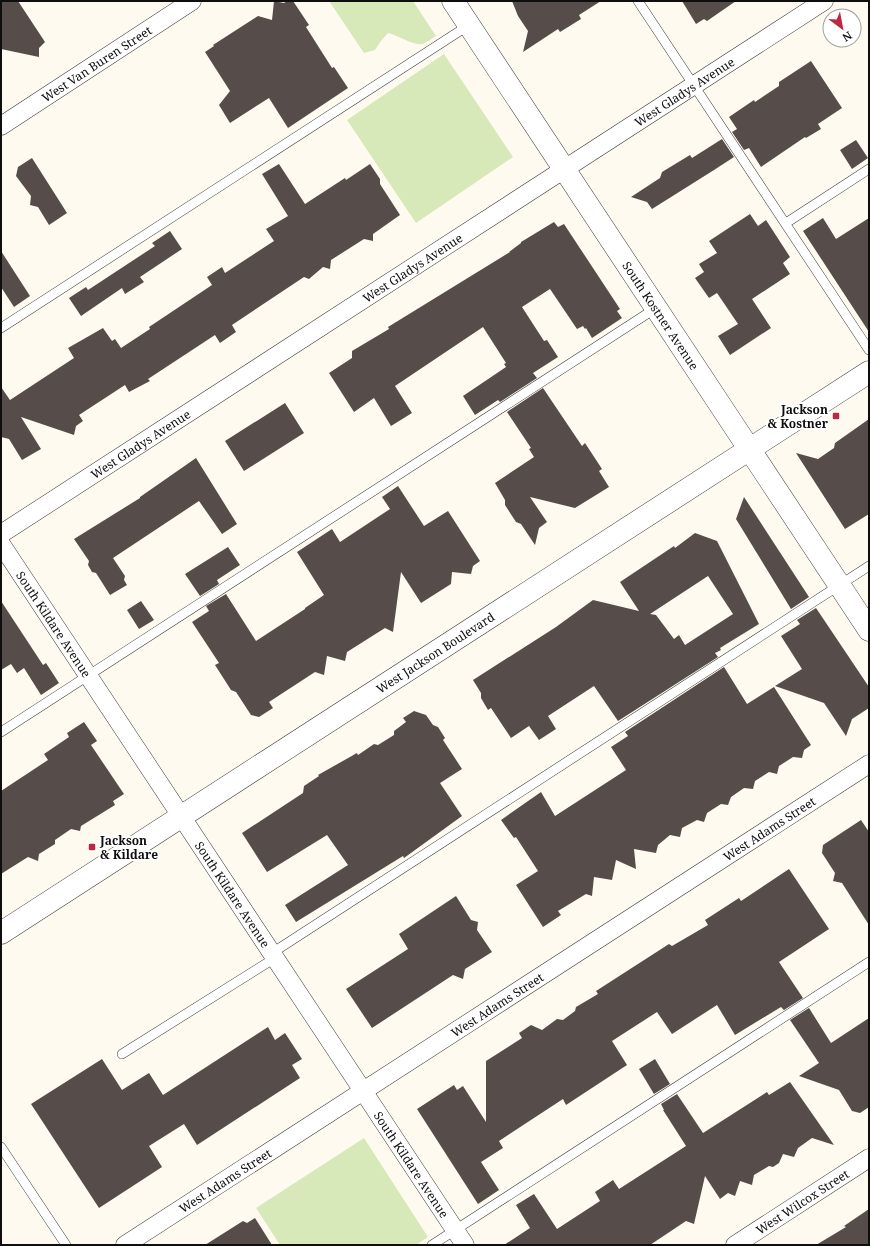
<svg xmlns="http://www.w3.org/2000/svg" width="870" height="1246" viewBox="0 0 870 1246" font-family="'Noto Serif',serif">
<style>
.green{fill:#d8e9b9}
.building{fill:#564d4a;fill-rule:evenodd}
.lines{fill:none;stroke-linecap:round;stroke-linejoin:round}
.service-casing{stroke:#414141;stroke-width:10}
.minor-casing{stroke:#414141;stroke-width:19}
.tertiary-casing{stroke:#414141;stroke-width:23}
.service{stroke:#fff;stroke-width:9}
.minor{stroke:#fff;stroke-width:18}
.tertiary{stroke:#fff;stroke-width:22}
.poi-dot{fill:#bd2741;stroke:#fff;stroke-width:1.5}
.labels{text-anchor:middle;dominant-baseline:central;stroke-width:4;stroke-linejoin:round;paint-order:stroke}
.street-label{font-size:12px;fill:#0e0e0e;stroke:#fff}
.poi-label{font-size:12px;font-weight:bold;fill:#0e0e0e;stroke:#fff;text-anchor:end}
</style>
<rect width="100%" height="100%" fill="#fffaef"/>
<!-- green -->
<path class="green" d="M329,1H413L436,36C432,38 427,43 422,44C414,46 397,35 388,33L381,41L375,50L364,53Z
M444,54L513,157L416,223L347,120Z
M364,1138L428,1237L416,1245H280L256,1208Z"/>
<!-- building -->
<path class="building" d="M1,1H18L45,42L39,48V57L1,49Z
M274,1L284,3L287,1H293L309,25L306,27L332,68L334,67L348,88L288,128L269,98L230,123L219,105L230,91L205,52L214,46L213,45L258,16L272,20Z
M512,1H601L579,15L581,19L560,32L558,29L523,52L528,31L518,16Z
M682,1H736L707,21L704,19L696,24Z
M811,61L842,108L818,124L821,129L806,138L805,137L761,167L749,148L744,150L732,132L737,129L729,117L754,100L755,102L779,86V82Z
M722,139L734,157L714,170L652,209L647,202L631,197L660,178L662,172L690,155L692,158Z
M856,140L868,158L852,169L840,150Z
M32,158L67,213L49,225L38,207L30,205L31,196L16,176L18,167Z
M279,164L305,204L345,178L346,180L370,164L380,179V184L400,215L373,234V241L364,239L331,260L330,269L323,267L309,279L304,277L232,325L236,332L220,343L215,335L148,379L150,381L129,392L125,385L79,415L83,421L76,426L74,435L21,417L41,449L22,460L9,439L1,437V387L10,400L74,358L68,348L103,328L112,341L115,339L121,348L150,329L149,327L212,285L207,277L222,267L225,273L274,241L266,229L288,216L262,174Z
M750,214L758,226L766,220L790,257L783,263L790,274L752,299L771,328L730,355L718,336L738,324L717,293L709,298L695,278L704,272L699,264L717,253L709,241Z
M823,218L836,239L869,218V332L803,231Z
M554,222L558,227L564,224L620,309L617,311L622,318L592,338L586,328L585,329L583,326L577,329L550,289L522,307L544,341L547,340L558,357L533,373L537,378L500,402L498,400L475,415L463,396L506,367L504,364L506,363L483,327L395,386L412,413L391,426L374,398L354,412L329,373L352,358V351L389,329L388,327L510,252H509L521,243V242Z
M170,231L182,249L140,277L144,282L125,294L122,288L81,316L69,298L86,287L88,290L155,246L152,243Z
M1,251L30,296L14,307L1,287Z
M543,388L582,446L585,443L602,469L599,471L609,487L575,508L530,497L547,522L539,528L535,545L521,524L516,522L505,505V500L495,483L534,457L529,449L531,448L507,412Z
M285,403L304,433L244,471L225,441Z
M869,419V514L845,529L796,453L818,459L834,448L835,443Z
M196,458L237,524L222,534L199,501L113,558L125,576L124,580L127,585L110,595L96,573L92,572L88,565L89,561L74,539L140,498V497Z
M398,486L424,526L448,511L480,561L473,566L471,574L452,572L451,584L421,603L401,572L393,632L385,628L347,652L345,661L327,656L324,675L315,672L269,702L273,708L259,717L251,715L236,692L231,690L215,665L219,663L192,622L209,611L206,606L226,594L256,641L305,609V608L324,595L297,552L332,529L340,542L390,509L382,497Z
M744,497L809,597L791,609L736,519Z
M695,533L717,541L759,624L720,648L721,650L715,653L718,657L618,721L594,686L548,716L556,729L539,740L529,726L511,738L491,708L488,710L481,698V693L473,680L556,627L593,600L639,611L620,582L674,546L675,548ZM708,576L733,614L685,645L679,635L674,639L656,615L650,614Z
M228,547L240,565L217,580L219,584L200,596L185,574Z
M1,601L43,665L46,663L59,683L41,695L24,668L17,673L11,664L1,670Z
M141,601L154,620L139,629L127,610Z
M816,608L869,687V708L852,719L846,736L824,703L775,686L802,669L781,636L800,624L797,620Z
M724,667L747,704L774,687L811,745L804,750L802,758L793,757L779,766L777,774L769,772L755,781L753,789L744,788L731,797L728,805L721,804L707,813L704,822L697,820L682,828L680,837L670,835L658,845L656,853L634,849L636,869L616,860L612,880L594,877L592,896L586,894L558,911L561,915L543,927L516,885L538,871L516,837L514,838L501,820L541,792L555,816L626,770L611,747L628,736L625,732Z
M414,711L426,715L433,725L438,727L445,738L443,740L462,769L440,783L462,816L404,858L403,856L296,922L285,905L348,865L327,835L267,872L242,833L303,793L304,786L319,776L318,775L357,753L358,755L374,744L378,745L394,735V731L406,722L403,718Z
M84,722L97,741L91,745L124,794L113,801L115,805L81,826L80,831L71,829L55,840V844L39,854L38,861L28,857L1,874V791L48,760L44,754L69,737L67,733Z
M861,820L869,832V925L842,883L833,881L835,873L822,853L823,845Z
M789,869L829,929L779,962L803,998L784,1010L781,1007L735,1035L717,1005L672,1034L657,1012L612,1041L627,1065L566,1105L563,1099L499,1141L503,1148L481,1162L499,1190L478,1204L417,1109L454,1085L457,1090L463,1086L486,1122V1061L522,1038L519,1033L531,1025L542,1030L557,1019L563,1020L575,1011L576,1007L598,994L596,991L669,944L672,946L708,925L705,920L739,898L741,901Z
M456,896L471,920L478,922L477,930L492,952L465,969L463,979L453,975L372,1028L346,989L408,949L399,934Z
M809,1008L831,1043L869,1018V1107L860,1113L852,1111L839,1090L799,1076L819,1063L790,1020Z
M268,1027L275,1040L285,1033L302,1059L292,1065L300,1078L197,1145L184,1124L149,1146L162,1167L99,1208L31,1104L102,1059L122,1090L149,1073L163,1095Z
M655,1059L670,1084L654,1094L639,1069Z
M790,1082L834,1145L812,1138L798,1148L794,1157L783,1154L779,1163L773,1167L769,1166L754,1175L752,1185L740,1181L735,1196L728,1193L720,1199L705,1176L694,1224L686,1221L650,1245H504L530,1228L516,1205L534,1194L557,1229L600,1201L595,1192L613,1180L619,1189L686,1146L663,1110H664L661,1104L677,1094L703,1133L767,1092L769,1095Z
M869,1209V1245H816L846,1227L844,1226Z
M255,1218L272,1245H205L243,1221L247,1223Z"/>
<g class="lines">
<defs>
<path id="service" d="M638,1L869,350
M786,223L869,169
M1,328L469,25
M1,732L656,308
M272,953L869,566
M122,1054L275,958
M1,1147L66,1245
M432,1245L869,962"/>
<g id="minor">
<path id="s1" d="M1,126L192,1"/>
<path id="s2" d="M1,534L824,1"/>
<path id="s3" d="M1,544L465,1245"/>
<path id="s4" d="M125,1245L869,764"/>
<path id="s5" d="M735,1245L869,1158"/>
</g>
<g id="tertiary">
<path id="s6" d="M453,1L869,630"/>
<path id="s7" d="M1,933L869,372"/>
</g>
</defs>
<!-- service casing -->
<use href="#service" class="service-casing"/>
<!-- minor casing -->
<use href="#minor" class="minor-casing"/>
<!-- tertiary casing -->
<use href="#tertiary" class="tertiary-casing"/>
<!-- service -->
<use href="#service" class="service"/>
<!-- minor -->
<use href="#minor" class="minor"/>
<!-- tertiary -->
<use href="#tertiary" class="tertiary"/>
</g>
<!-- markers -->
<g class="poi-dot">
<rect x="832" y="412" width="8" height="8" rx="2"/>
<rect x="88" y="843" width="8" height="8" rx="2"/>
</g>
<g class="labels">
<!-- street labels -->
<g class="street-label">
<text stroke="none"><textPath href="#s1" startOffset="114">West Van Buren Street</textPath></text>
<text stroke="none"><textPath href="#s2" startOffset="814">West Gladys Avenue</textPath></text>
<text stroke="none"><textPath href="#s2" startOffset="490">West Gladys Avenue</textPath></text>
<text stroke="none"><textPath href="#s6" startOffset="377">South Kostner Avenue</textPath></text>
<text stroke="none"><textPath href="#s2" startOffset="166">West Gladys Avenue</textPath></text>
<text stroke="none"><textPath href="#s3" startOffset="96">South Kildare Avenue</textPath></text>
<text stroke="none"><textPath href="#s7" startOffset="517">West Jackson Boulevard</textPath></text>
<text stroke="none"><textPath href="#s4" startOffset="767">West Adams Street</textPath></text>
<text stroke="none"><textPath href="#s3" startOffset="420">South Kildare Avenue</textPath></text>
<text stroke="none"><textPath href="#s4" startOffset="443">West Adams Street</textPath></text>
<text stroke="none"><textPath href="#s3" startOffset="744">South Kildare Avenue</textPath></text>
<text stroke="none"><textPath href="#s4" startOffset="119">West Adams Street</textPath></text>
<text stroke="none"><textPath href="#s5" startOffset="80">West Wilcox Street</textPath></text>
</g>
<!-- poi labels -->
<g class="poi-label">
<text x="828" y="409">Jackson<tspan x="828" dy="14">&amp; Kostner</tspan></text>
<text x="100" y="840" text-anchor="start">Jackson<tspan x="100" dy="14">&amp; Kildare</tspan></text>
</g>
</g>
<!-- border -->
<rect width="870" height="1246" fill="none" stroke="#0e0e0e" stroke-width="4"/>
<!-- north arrow -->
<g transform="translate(842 28) rotate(148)"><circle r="19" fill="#ffffff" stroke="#9f9f9f"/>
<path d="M0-3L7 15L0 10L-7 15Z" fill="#bd2741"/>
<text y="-6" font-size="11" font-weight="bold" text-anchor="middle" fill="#0e0e0e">N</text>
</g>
</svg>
